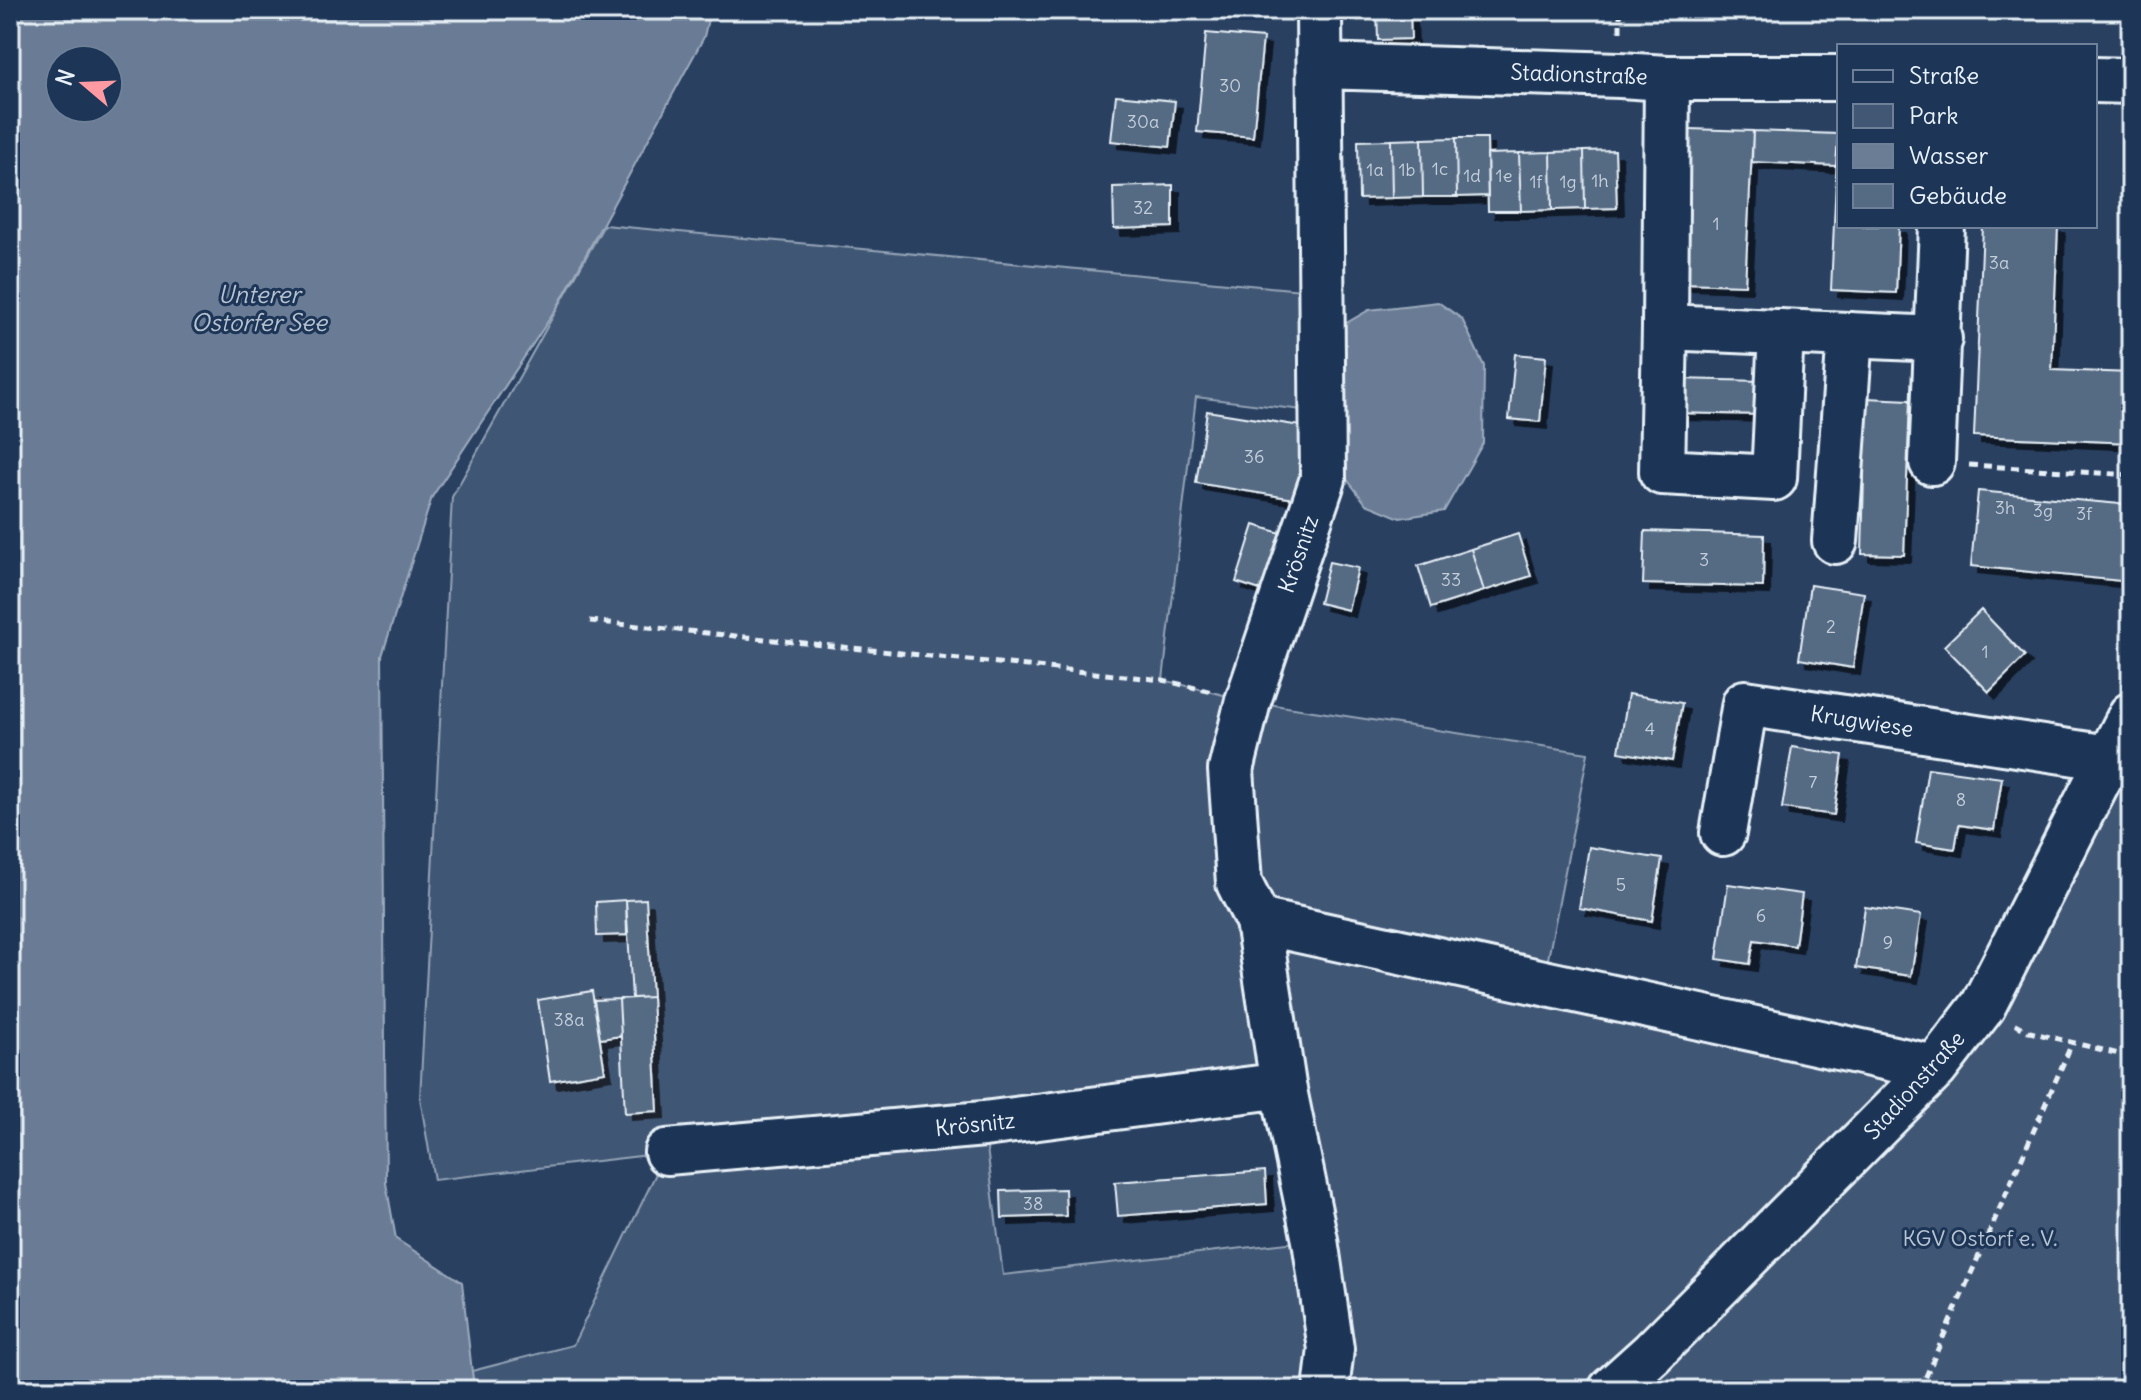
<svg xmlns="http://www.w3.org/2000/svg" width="2141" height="1400" viewBox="0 0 2141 1400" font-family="Delius,sans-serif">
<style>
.green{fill:#415774;stroke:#94a4b6;stroke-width:2;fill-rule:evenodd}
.water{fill:#6b7c95;stroke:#9dabbd;stroke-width:2;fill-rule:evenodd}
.building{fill:#556a83;stroke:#e8f1f8;stroke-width:2;filter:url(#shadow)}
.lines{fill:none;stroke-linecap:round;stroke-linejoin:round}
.minor-casing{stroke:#e8f1f8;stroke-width:50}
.path{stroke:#e8f1f8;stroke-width:5;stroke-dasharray:8 6;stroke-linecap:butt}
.minor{stroke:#1d3557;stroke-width:44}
.labels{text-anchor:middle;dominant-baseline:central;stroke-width:6;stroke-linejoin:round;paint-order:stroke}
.number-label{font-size:18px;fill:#c3cfdb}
.street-label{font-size:22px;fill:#e8f1f8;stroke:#1d3557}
.park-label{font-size:22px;fill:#b6c3d0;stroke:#1d3557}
.water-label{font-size:24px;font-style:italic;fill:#b6c2d0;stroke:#1d3557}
</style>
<defs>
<filter id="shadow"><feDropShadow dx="7" dy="7" stdDeviation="0" flood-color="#0009"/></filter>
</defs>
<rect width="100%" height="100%" fill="#294061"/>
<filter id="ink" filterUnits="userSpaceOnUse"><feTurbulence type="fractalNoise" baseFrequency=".0125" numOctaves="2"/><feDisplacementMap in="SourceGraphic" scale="16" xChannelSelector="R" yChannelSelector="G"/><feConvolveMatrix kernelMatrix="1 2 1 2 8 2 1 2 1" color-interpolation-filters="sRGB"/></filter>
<g filter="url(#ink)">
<!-- green -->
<path class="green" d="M604,225L1313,291L1302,410L1196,397L1163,680L1248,701L1588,753L1546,969L1935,1068L2131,715V1390H474L472,1371L573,1345L666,1153L434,1180L420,1098L452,497ZM1283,1085L1315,1240L1003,1275L984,1124Z"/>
<!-- water -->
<path class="water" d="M10,10H710L704,37L558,306L432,497L382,656L386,1183L396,1239L462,1282L474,1390H10ZM60,60H108V108H60Z
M1438,302L1462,319L1484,366L1483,443L1444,511L1400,518L1366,504L1346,478L1336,329L1369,310Z"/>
<!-- building -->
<path class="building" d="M1377,10H1410L1411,39L1378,40Z
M1206,33L1263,38L1253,137L1197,132Z
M1116,95L1175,101L1170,147L1111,141Z
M1689,129L1753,131L1745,285L1681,283Z
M1753,131L1838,134L1836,166L1752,162Z
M1838,134L1839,226H1899L1896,293L1831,290Z
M1456,138L1457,197H1423L1422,139Z
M1456,138H1487L1488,196L1457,197Z
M1422,139L1423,197L1392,198L1391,140Z
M1391,140L1392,198L1359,199L1358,141Z
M1615,150L1617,208L1585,209L1584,151Z
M1584,151L1585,209L1552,210L1551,152Z
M1551,152L1552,210L1521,211L1519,153Z
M1519,153L1521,211H1488L1487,154Z
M1173,185V227L1114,229L1113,187Z
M1983,226H2058L2052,370L2131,373V443L1974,436Z
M1515,354L1546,357L1540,422L1509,419Z
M1676,379L1764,381V415L1674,413Z
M1866,398L1910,400L1904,555L1862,554Z
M1207,411L1313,428L1301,500L1196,483Z
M1978,491L2131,505V582L1971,566Z
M1254,525L1284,534L1266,592L1236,582Z
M1645,531L1764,535L1763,587L1643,584Z
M1518,534L1531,576L1484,591L1471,549Z
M1471,549L1484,591L1431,608L1418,566Z
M1329,562L1358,568L1348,610L1319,603Z
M1810,585L1864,593L1853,668L1799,659Z
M1981,610L2025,656L1989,692L1944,646Z
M1628,694L1682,703L1672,761L1619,752Z
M1792,747L1843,755L1834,815L1782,808Z
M1928,768L2002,778L1994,830L1959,825L1955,849L1916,843Z
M1589,847L1662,859L1652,921L1579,908Z
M1728,884L1802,894L1795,946L1754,940L1750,964L1717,959Z
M646,899L652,997L632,998L626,900Z
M626,900L627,935L597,936L596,902Z
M1865,907L1921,915L1911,976L1856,968Z
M592,991L605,1072L550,1081L538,1000Z
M652,997L658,1111L625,1113L619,999Z
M619,999L621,1036L600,1039L594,1000Z
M1265,1171L1267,1204L1118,1216L1115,1182Z
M1065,1189L1066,1216L1002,1218L1001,1191Z"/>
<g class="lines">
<defs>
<path id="minor" d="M1319,10L1323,479L1248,701L1231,770L1239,883L1258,921L1283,1085L1315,1240L1331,1349L1326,1390
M1320,66L1620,75L1667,78H1839
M1667,78L1665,327L1939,339
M2095,80L2131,81
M1665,327L1662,472L1774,478L1781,332
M1932,462L1942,226
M1835,541L1850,335
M1723,833L1745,703L2109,758
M1258,921L1935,1068
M667,1152L984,1124L1283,1085
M1611,1390L1652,1353L1935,1068L1983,1006L2131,715"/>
</defs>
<!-- minor casing -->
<use href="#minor" class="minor-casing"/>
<!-- path -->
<path class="path" d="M1620,10V38
M1969,465L2131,475
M590,621L1163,680L1212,692
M2015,1024L2030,1032L2131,1057
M1920,1390L2073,1041"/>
<!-- minor -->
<use href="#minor" class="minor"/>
</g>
</g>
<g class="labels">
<!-- number labels -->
<g class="number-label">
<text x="1230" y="85">30</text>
<text x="1143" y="121">30a</text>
<text x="1440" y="168">1c</text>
<text x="1375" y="169">1a</text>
<text x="1407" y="169">1b</text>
<text x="1472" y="175">1d</text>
<text x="1504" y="175">1e</text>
<text x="1600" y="180">1h</text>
<text x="1536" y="181">1f</text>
<text x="1568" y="181">1g</text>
<text x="1143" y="207">32</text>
<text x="1716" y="223">1</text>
<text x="1999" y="262">3a</text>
<text x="1254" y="456">36</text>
<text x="2005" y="507">3h</text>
<text x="2043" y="510">3g</text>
<text x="2084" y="513">3f</text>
<text x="1704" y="559">3</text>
<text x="1451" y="579">33</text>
<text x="1831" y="626">2</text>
<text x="1985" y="651">1</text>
<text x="1650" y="728">4</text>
<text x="1813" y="781">7</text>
<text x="1961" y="799">8</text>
<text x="1621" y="884">5</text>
<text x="1761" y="915">6</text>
<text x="1888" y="942">9</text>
<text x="569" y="1019">38a</text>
<text x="1033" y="1203">38</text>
</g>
<!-- street labels -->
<g class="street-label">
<text transform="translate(1579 74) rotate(2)">Stadionstraße</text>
<text transform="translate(1298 554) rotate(-71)">Krösnitz</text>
<text transform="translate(1862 721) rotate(9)">Krugwiese</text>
<text transform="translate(1914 1085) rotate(-48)">Stadionstraße</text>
<text transform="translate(975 1124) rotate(-6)">Krösnitz</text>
</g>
<!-- park labels -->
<g class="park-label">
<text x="1980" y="1238">KGV Ostorf e. V.</text>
</g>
<!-- water labels -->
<g class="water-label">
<text x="259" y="294">Unterer<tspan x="259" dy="28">Ostorfer See</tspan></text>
</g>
</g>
<!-- margin -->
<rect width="2141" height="1400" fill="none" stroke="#1d3557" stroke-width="40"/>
<rect x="20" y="20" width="2101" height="1360" fill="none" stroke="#e8f1f8" stroke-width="3" filter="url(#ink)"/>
<!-- legend -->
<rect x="1837" y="44" width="260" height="184" fill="#1d3557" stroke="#6e8097" stroke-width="2"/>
<rect x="1853" y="70" width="40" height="12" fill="#1d3557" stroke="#6e8097" stroke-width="2"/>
<text x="1909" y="84" font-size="24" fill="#e8f1f8">Straße</text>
<rect x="1853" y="104" width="40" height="24" fill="#415774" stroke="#6e8097" stroke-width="2"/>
<text x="1909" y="124" font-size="24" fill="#e8f1f8">Park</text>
<rect x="1853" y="144" width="40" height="24" fill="#6b7c95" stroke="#6e8097" stroke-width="2"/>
<text x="1909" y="164" font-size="24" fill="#e8f1f8">Wasser</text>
<rect x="1853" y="184" width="40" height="24" fill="#556a83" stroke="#6e8097" stroke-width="2"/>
<text x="1909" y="204" font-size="24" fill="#e8f1f8">Gebäude</text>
<!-- north arrow -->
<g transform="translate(84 84) rotate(289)"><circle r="38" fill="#1d3557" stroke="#6e8097" stroke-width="2"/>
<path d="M0-6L14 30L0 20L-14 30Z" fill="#ff9aa2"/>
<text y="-12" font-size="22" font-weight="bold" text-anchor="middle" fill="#e8f1f8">N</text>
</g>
</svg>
